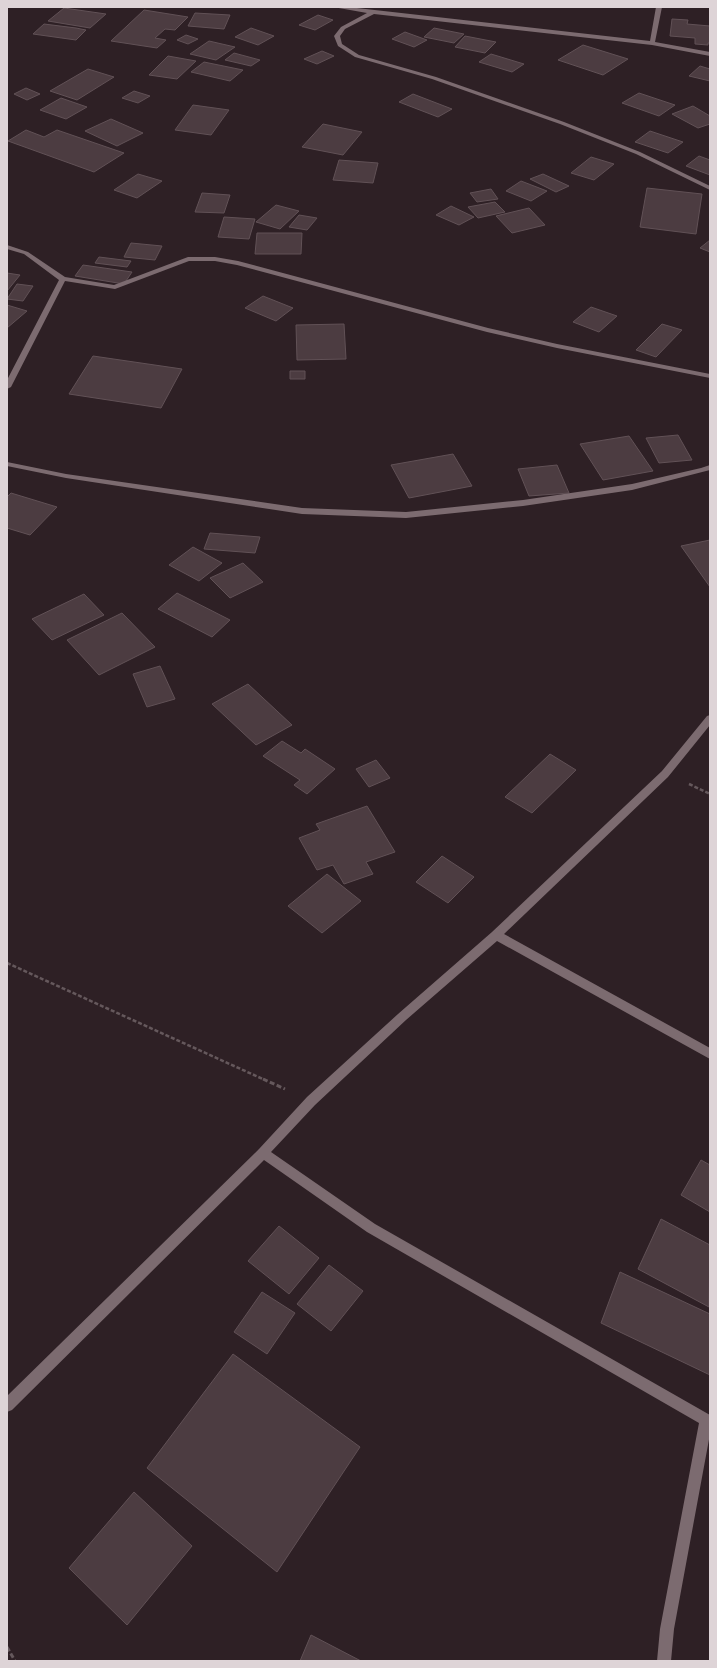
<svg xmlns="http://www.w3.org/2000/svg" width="717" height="1668" viewBox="0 0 717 1668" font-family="'Playfair Display',serif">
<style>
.building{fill:#4c3c41;stroke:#615156}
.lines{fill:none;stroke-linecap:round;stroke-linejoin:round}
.path-far1{stroke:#65585c;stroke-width:2.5;stroke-dasharray:4 2;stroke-linecap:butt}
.path{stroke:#65585c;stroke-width:3;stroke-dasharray:5 2.5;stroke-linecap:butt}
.minor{fill:#7c6b70;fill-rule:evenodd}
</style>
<rect width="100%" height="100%" fill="#2e2025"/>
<!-- building -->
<path class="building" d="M64,8L106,14L90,28L48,21Z
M144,10L188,17L175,30L165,29L155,38L166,40L157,48L111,41Z
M195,13L230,15L224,29L188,26Z
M318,15L333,20L315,30L299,25Z
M672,19L688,20L687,24L710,26V43H708V45L695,44V38L670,36Z
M44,24L76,28L86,30L76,40L33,34Z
M251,28L274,36L258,45L235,37Z
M434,28L464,34L454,43L424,37Z
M405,32L427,40L414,47L392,39Z
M186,35L198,39L188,44L177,40Z
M465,36L496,42L485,53L455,47Z
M209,41L235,47L216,60L190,54Z
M583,45L628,59L603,75L558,60Z
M322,51L334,56L317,64L304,59Z
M234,53L260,60L251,66L225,60Z
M491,54L524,64L512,72L479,62Z
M168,56L196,61L177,79L149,75Z
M204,62L243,70L230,81L191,72Z
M700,66L710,69V81L689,76Z
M88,69L114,77L77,100L50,91Z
M26,88L40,94L27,100L14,94Z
M134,91L150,96L138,103L122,98Z
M639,93L675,105L659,116L622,103Z
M413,94L452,109L438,117L399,102Z
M61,98L87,107L66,119L40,110Z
M193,105L229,110L211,135L175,130Z
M693,106L710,116V124L698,128L672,114Z
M111,119L143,133L117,146L85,131Z
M323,124L362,132L343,155L302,147Z
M26,130L44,137L57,130L124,153L94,172L8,141Z
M650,131L683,142L668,153L635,142Z
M699,156L710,160V175L686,166Z
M591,157L614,164L594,180L571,173Z
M339,160L378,163L373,183L333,180Z
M138,174L162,181L137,198L114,190Z
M543,174L569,186L556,192L530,179Z
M521,181L547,191L531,201L506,191Z
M647,188L702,194L696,234L640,227Z
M491,189L498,199L477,202L470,193Z
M202,193L230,195L224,213L195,212Z
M495,202L505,212L478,218L468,207Z
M276,205L299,211L280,229L256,222Z
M451,206L474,217L459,225L436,215Z
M529,208L545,225L512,233L496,216Z
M299,215L317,218L307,230L289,227Z
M224,217L255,219L249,239L218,237Z
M257,233H302L301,254H255Z
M710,240V252L700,248Z
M131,243L162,246L155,260L124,257Z
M99,257L131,261L127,267L95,263Z
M83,265L132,272L124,284L75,276Z
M7,273L20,275L7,291Z
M17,284L33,286L23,301L7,299Z
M263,296L293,308L276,321L245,308Z
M7,305L27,311L7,328Z
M591,307L617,316L599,332L573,322Z
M344,324L346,359L297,360L296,325Z
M662,324L682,330L656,357L636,350Z
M93,356L182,369L161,408L69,394Z
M290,371H305V379H290Z
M678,435L692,460L659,463L646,438Z
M629,436L653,471L603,480L580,444Z
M453,454L472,486L409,498L391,465Z
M557,465L569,493L529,496L518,469Z
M11,493L57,507L30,535L7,528V497Z
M210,533L260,537L255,553L204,549Z
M710,540V587L681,546Z
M193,547L222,563L199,581L169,565Z
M243,563L263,582L230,598L210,578Z
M177,593L230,620L212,637L158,609Z
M84,594L104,615L52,640L32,619Z
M122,613L155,647L99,675L67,640Z
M160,666L175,699L147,707L133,674Z
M248,684L292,725L256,745L212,704Z
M282,741L301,753L305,749L335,769L307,794L294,785L300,780L263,756Z
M550,754L576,770L532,813L505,797Z
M376,760L390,778L369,787L356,769Z
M367,806L395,852L366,862L373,874L344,884L333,865L317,870L299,838L320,830L316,824Z
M442,856L474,877L448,903L416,882Z
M327,874L361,901L322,933L288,906Z
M701,1160L710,1165V1212L681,1195Z
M661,1219L710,1245L709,1307L638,1269Z
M279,1226L319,1258L289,1294L248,1261Z
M329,1265L363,1291L331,1331L297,1304Z
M620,1272L710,1314V1375L601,1323Z
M262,1292L295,1313L267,1354L234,1332Z
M233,1354L360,1447L277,1572L147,1468Z
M134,1492L192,1546L127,1625L69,1568Z
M311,1635L361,1661H300Z"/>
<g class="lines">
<!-- path-far1 -->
<path class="path-far1" d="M689,784L710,794
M7,963L265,1080"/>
<!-- path -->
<path class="path" d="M263,1079L285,1089
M7,1647L15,1661"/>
<!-- minor -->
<path class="minor" d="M333,7H348L650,41L656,7H662L655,42L710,52V56L652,45L374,14L345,29L340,36L342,44L359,55L436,77L564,122L640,152L710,186V190L636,154L560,124L432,79L355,57L338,46L334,36L341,27L367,13Z
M7,245L28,252L65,277L114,285L188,257H215L238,261L488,328L557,344L710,374V378L557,348L487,332L237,265L215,261H189L115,289L65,281L11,387L7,389V380L59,280L24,254L7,249Z
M7,462L66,474L302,508L406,512L523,500L632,484L701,468L710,465V470L632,490L523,506L406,518L302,514L66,478L7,466Z
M710,715V725L668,777L504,934L710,1048V1059L497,941L406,1020L315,1105L271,1152L375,1224L710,1415V1434L674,1629L671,1661H657L660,1629L699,1423L367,1232L264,1160L12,1410L7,1412V1396L259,1149L307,1097L398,1014L492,932L662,771L707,716Z"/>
</g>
<!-- border -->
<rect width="717" height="1668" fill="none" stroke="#ded4d7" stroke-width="16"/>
</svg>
